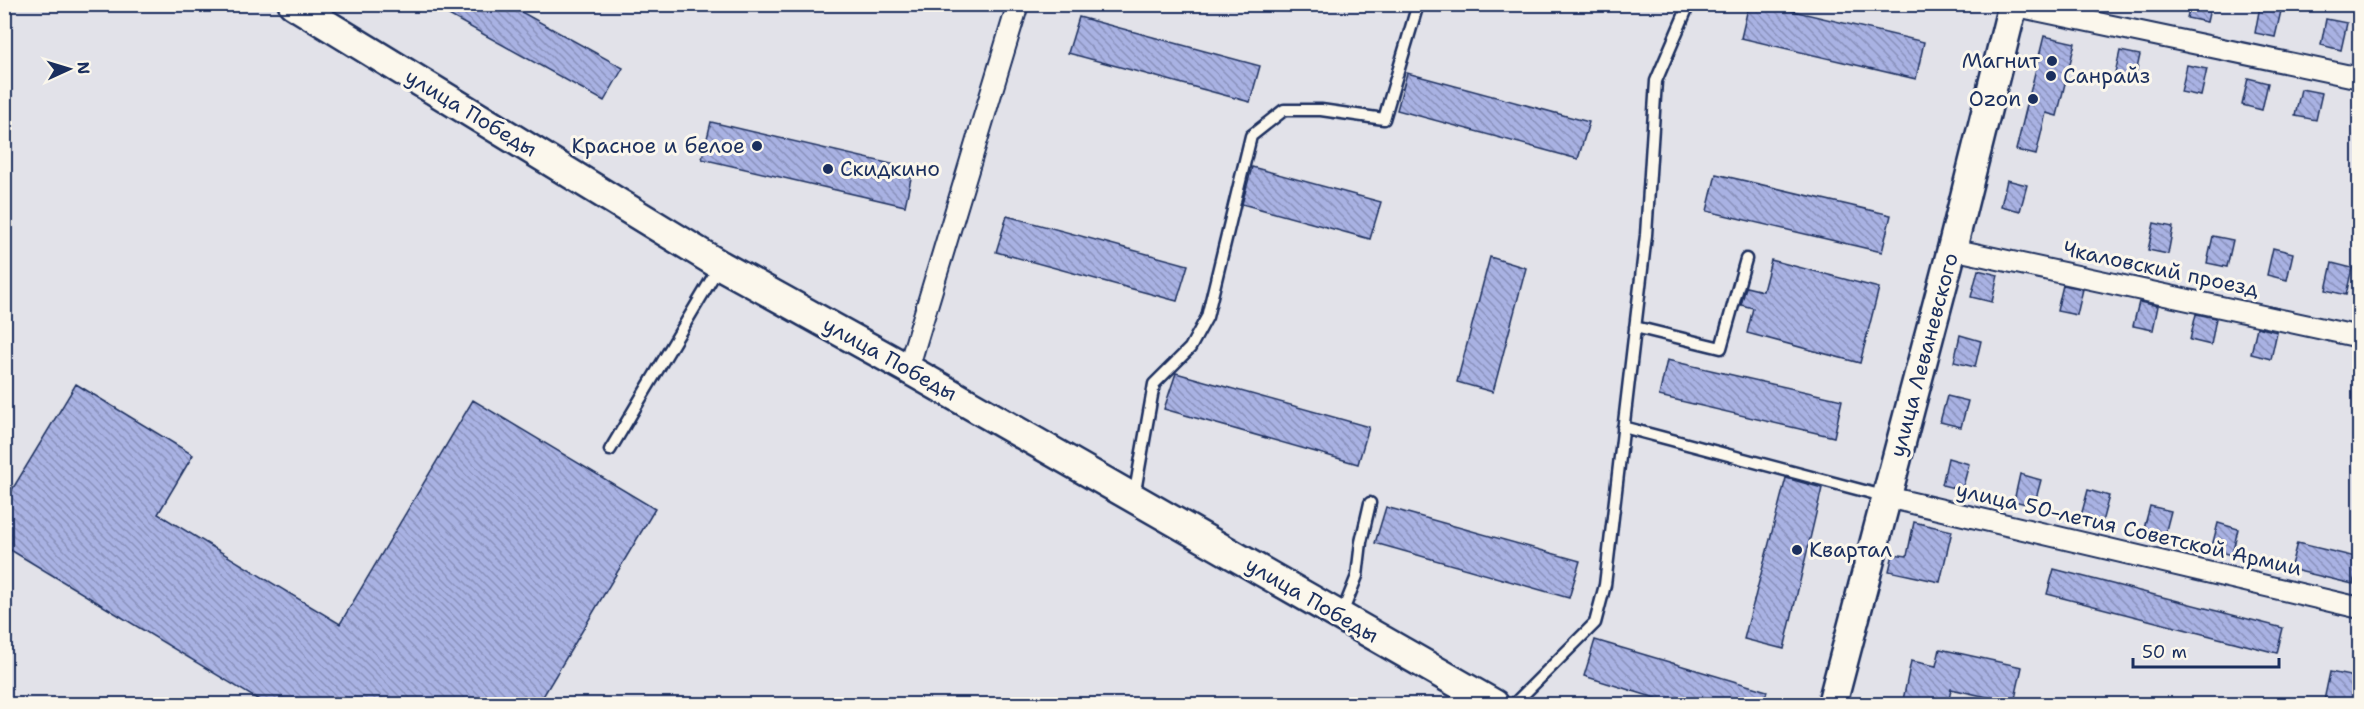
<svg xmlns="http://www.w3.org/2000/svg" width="2364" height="709" viewBox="0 0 2364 709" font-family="'Shantell Sans',sans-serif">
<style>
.building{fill:url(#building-back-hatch);stroke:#1b2f5e;stroke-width:1.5}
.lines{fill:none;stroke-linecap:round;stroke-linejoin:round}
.lane-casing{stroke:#1b2f5e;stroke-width:15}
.street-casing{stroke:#1b2f5e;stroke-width:24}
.secondary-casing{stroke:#1b2f5e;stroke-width:33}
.lane{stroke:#fbf7ec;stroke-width:10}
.street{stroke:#fbf7ec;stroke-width:20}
.secondary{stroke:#fbf7ec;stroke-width:28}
.poi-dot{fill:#1b2f5e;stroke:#fbf7ec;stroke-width:2}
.labels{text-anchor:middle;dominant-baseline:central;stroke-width:6;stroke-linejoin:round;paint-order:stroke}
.poi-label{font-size:21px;fill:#1b2f5e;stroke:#fbf7ec;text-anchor:end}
.street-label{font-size:21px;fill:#1b2f5e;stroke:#fbf7ec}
</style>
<defs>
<pattern id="building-back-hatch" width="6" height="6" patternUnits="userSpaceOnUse" patternTransform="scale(1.5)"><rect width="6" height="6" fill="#a9b2e3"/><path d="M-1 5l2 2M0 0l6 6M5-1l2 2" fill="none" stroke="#8991bb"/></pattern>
</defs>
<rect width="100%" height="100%" fill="#e2e2e9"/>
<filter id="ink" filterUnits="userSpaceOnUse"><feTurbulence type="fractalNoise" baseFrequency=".0167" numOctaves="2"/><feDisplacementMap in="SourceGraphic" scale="12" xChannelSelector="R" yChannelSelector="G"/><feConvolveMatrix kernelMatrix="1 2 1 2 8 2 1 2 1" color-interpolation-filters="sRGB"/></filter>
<g filter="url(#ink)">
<!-- building -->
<path class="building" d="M429,4H507L623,68L604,101Z
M1749,4H1764L1924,42L1916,79L1741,38Z
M2190,4H2211L2207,22L2187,18Z
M2260,6L2281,11L2275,37L2255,33Z
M1079,17L1260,66L1250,102L1068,53Z
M2326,19L2347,23L2341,50L2321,45Z
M2044,36L2075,43L2057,116L2046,113L2036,155L2016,150Z
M2120,51L2140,55L2134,82L2114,78Z
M2187,65L2207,69L2201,96L2181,92Z
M1407,73L1589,122L1578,159L1397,110Z
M2248,78L2268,83L2262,110L2242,105Z
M2301,89L2322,93L2316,120L2295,116Z
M711,122L913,169L905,206L702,159Z
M1252,167L1381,202L1370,239L1242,204Z
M1716,174L1891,215L1882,252L1707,211Z
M2007,180L2027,185L2020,211L2001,206Z
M1007,216L1188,265L1177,301L996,252Z
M2154,223L2173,227L2168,254L2148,250Z
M2213,236L2233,240L2227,267L2207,263Z
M2273,248L2293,253L2287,280L2267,275Z
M1490,257L1526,268L1493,392L1457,382Z
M1771,260L1879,288L1860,363L1747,333L1753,308L1741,305L1746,287L1763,291Z
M2332,263L2352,268L2346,295L2326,290Z
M1978,270L1998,275L1992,302L1971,297Z
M2063,285L2083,289L2077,315L2057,311Z
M2139,302L2158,306L2153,330L2133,326Z
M2196,314L2216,318L2211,345L2190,340Z
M2257,327L2277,332L2271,359L2251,354Z
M1960,335L1981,341L1975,367L1954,362Z
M1667,360L1842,400L1834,437L1659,396Z
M1176,373L1369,427L1358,464L1164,409Z
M76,384L193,455L158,514L340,624L473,400L655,509L538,705H267L4,546V503Z
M1947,396L1968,401L1961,427L1940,422Z
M1948,458L1969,464L1962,490L1942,485Z
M2020,474L2041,480L2034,506L2014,501Z
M1786,478L1822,488L1784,649L1744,639Z
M2088,490L2109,496L2102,522L2081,516Z
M2150,506L2171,511L2164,538L2143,532Z
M1386,507L1580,561L1569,598L1375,543Z
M1914,522L1952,531L1940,582L1889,571L1893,554L1907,556Z
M2218,523L2238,529L2232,555L2211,550Z
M2297,543L2360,558L2353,584L2290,569Z
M2054,569L2283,628L2277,653L2047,594Z
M1595,640L1767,691L1763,705H1678L1584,676Z
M1940,649L2022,667L2014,703L1951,689L1948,705H1902L1911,661L1936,666Z
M2330,672L2360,678V705H2323Z"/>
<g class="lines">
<defs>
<path id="lane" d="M1635,327L1721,348L1746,259
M1623,427L1887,497
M610,450L720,265
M1134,497L1154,384L1190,348L1207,317L1251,136L1284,110H1321L1384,119L1418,4
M1341,616L1357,576L1361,542L1370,503
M1514,704L1595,623L1605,585L1646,235L1656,81L1689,4"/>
<path id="street" d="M2007,4L2360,78
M1952,249L2360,337
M908,369L1018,4
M1887,497L2360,608"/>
<path id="secondary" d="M293,4L720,265L908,369L1494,704
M1832,704L1952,249L2013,4"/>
</defs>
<!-- lane casing -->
<use href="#lane" class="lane-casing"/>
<!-- street casing -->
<use href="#street" class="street-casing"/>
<!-- secondary casing -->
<use href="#secondary" class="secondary-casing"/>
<!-- lane -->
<use href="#lane" class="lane"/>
<!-- street -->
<use href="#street" class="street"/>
<!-- secondary -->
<use href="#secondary" class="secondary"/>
</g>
</g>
<!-- markers -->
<g class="poi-dot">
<circle cx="2052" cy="61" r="6"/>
<circle cx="2051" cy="76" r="6"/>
<circle cx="2033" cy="99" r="6"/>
<circle cx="757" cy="146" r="6"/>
<circle cx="828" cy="169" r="6"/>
<circle cx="1797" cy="550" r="6"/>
</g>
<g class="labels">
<!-- poi labels -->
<g class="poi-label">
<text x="2040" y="61">Магнит</text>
<text x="2063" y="76" text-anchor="start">Санрайз</text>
<text x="2021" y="99">Ozon</text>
<text x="745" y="146">Красное и белое</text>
<text x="840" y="169" text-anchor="start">Скидкино</text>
<text x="1809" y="550" text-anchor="start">Квартал</text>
</g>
<!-- street labels -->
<g class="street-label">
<text transform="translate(471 113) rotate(31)">улица Победы</text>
<text transform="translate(2161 269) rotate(12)">Чкаловский проезд</text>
<text transform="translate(1924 355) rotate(-75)">улица Леваневского</text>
<text transform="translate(890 359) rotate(29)">улица Победы</text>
<text transform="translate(2129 529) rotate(13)">улица 50-летия Советской Армии</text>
<text transform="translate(1312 600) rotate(30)">улица Победы</text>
</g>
</g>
<!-- margin -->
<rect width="2364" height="709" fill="none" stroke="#fbf7ec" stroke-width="24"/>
<rect x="12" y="12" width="2340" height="685" fill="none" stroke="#1b2f5e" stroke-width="2" filter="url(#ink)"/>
<!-- north arrow -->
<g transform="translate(69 69) rotate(86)" stroke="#fbf7ec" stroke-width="4.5" paint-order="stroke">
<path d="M0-4.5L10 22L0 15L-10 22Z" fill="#1b2f5e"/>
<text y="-9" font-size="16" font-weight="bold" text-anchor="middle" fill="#1b2f5e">N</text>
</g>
<!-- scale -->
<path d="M2133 658v9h146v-9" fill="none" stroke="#1b2f5e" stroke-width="3"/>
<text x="2142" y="658" font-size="18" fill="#1b2f5e" stroke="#fbf7ec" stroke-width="4.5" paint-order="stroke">50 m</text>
</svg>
